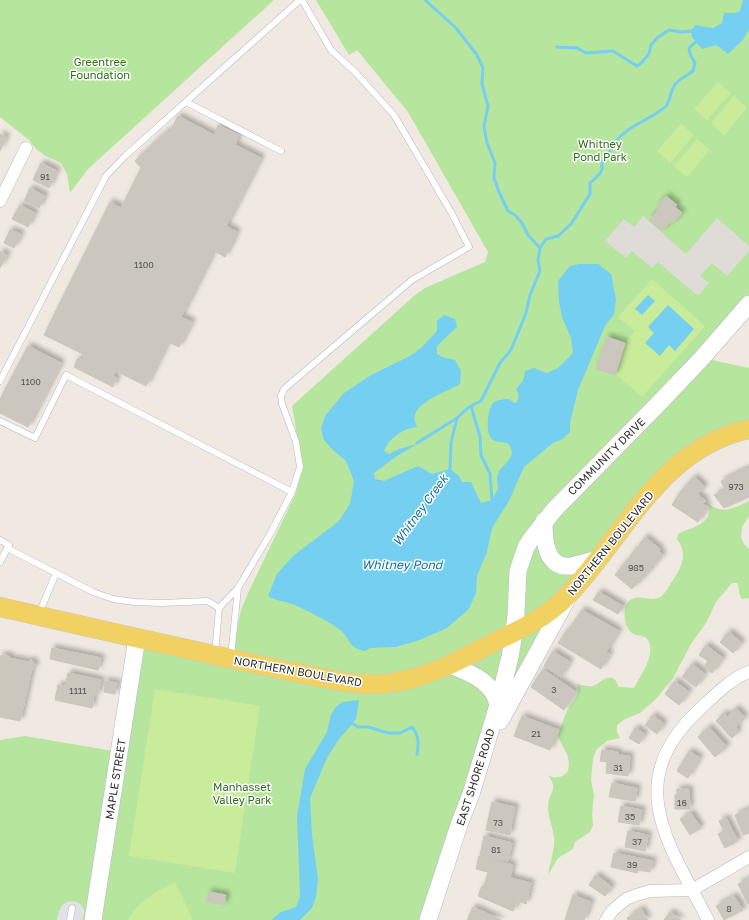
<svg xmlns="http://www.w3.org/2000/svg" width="749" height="920" viewBox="0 0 749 920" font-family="'Golos Text',sans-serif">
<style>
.industrial{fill:#e3e1e8}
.green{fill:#b6e59e}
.pitch{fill:#c9ec9a}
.plaza{fill:#dfdcd8}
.water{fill:#75cff0}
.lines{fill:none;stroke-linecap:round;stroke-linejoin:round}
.stream{stroke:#75cff0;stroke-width:3}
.building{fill:#cbc7bf;stroke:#cbc5ba;filter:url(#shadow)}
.lane-casing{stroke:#b4b7c1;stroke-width:7}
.street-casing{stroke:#b4b7c1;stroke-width:13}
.secondary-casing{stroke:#b4b7c1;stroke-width:18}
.primary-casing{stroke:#c9c9c9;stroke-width:20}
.lane{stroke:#fff;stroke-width:6}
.street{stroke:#fff;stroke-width:12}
.secondary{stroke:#fff;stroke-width:17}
.primary{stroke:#f2d163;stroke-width:19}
.labels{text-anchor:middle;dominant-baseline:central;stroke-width:3;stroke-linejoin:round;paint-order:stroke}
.number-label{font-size:9px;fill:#555452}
.park-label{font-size:11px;fill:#2c6e1b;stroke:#fff}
.street-label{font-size:11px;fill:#2e2e2e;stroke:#fff}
.water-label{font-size:12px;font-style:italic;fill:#0d6fa3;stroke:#fff}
</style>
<defs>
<filter id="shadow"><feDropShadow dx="3.5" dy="-3.5" stdDeviation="2" flood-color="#0004"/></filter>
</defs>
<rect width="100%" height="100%" fill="#efe9e1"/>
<!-- industrial -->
<path class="industrial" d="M61,897L85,903L82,920H57Z"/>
<!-- green -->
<path class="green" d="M0,0H274L88,169L70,193L67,174L61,163L44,155L36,149L29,140L0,117Z
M316,0H749V304L702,358L749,368V429L703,446L599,559L484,751L428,920H82C83,917 84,913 84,910C82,901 68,898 63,905C59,909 58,914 57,920H0V740L25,736L119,752L137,638L231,659L241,610L249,591L296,493L302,465L292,406L415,295L425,288L485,262L488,252L408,112L357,50L349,55Z
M749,501V516L742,527L741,537L744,544L749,549V598L742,599C738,594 740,588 737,583H732L716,602L706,623L691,644L673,678L656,699L640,713L625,719L617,725V732L620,738L607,741L596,750L593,759L591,780L594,795L592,813L593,825L590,832L575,842L573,849L558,858L548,875C550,862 555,850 554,838C553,827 548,817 548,807C548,791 560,791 548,775C555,779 563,778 568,771C572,755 562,749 558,735C561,727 563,720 566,713C570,703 582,695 577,684C583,685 588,687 593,686C600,684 606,674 614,679C616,680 617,684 619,687L634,688C640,676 652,661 650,646C648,633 640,638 632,633C624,627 622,610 628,602C637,592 648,603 660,597C665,594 668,588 671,583C681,568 689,555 677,539L678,534C690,527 713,525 709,505C725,514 734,508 749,501Z"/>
<!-- pitch -->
<path class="pitch" d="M718,82L731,93L707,120L694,109Z
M734,96L747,108L724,135L711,123Z
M681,124L694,135L670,163L657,151Z
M697,139L710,150L687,177L674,166Z
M652,279L705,326L642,397L617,375L627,340L635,331L618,317Z
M155,689L260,706L235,873L129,856Z
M175,882L193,920H128C138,901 157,891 175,882Z"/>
<!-- plaza -->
<path class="plaza" d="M643,216L686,254L717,218L749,246V251L727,276L712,263L700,276L709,283L698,296L658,262L652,268L632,251L626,258L605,241L624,219L634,227Z"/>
<!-- water -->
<path class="water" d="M743,0H749V29L743,40L728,54L716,45L702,49L692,37L691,31L695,25L713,28L722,23L724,13H735L740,11Z
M580,264H598L611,274L616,299L614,314L605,326L578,390L570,423V432L563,439L553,443L524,467L509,501L492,528L487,552L477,576L476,593L469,609L447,628L420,640L396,647L370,648L365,651C346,647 351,638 339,629C328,621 305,609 292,604C284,601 276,601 268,596L277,574L293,556L339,521L350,504L354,481L346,461L333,450L324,440L321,429L325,416L344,393L371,375L410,356L421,348L437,331V321L444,315L455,319L457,327L437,346V354L442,357L455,360L461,371L460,384C447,392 425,398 416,412C413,417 415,422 417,427C404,428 389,438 384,451L389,454L399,449L417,444L394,458L374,473L375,479L384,481L418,466L432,474L450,469L459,476L462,482H471L481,503L492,500L498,489L497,477L499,471L508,461L512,454L511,448L508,443C504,442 496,442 493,440C485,435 487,410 493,403C497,400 504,399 509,399L514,403L517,402L519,395L516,389L523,381L525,371L534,368L547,373L558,368L573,353L571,338L562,317L559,302L558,281L570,266Z
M648,295L655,301L642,315L635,309Z
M668,305L694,329L675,351L669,345L660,356L645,343L654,333L648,327Z
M359,700L356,719L348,729L339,739L327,758L310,798L312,835L318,879L316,897L312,908L300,920H271L281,912L296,907L300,897L297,816L305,769L327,732L331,715L335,708L342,702Z"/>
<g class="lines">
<!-- stream -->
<path class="stream" d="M425,0L456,28L477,55L483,68L482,84L488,106L484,126L487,143L495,163L494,178L499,192L508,211L515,215L522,223L528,235L540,248
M557,47L577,48L586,53L613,51L637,66L641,63L649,54L651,45L657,38L669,30L680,32L693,31
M471,406L480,437L481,455L490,474L492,500
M417,443L457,418
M450,469L451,443L457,418L469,407L481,401L500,363L511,350L526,313L530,295L540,271L538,260L540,248L546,239L558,236L571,224L590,194V183C594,179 601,175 602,169C602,168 602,164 602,163C603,161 614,144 615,142C630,124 651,120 666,106C671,100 670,92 674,86C678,79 687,76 693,71L695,63L690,54L689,48L698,40
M350,722L358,727H368L388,733H400L412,727C419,736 419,743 417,754"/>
</g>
<!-- building -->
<path class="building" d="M178,116L214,135L218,125L239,135L235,145L261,158L226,226L237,232L225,257L214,251L181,317L192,322L179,347L168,342L146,386L116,371L113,376L117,378L113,387L74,367L78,358L82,360L85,355L44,335L110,202L121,208L141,168L135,161L167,131L170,132Z
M0,134L6,137L0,151Z
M41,163L57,171L49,188L33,180Z
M30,188L45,196L39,208L24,201Z
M666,196L677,205L675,207L682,213L672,224L670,222L662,231L649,220L659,209L656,207Z
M20,205L35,213L28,227L12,219Z
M10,230L21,234L14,248L4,243Z
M0,251L7,255L0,268Z
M607,337L625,343L615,375L596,369Z
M28,346L61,363L28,427L0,413V399Z
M748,468L749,497L724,508L714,495L725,490L721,481Z
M694,477L705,487L697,494L706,501L703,504L708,507L698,522L672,505L681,491Z
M645,537L660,549L659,551L663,555L639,583L638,582L632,589L615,575L627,560L632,557L630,556L635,549L637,550L639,545Z
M599,592L623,606L618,614L593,600Z
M582,610L619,631L606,652L569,629Z
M568,629L610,654L601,669L558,643Z
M729,632L742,643L733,653L720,642Z
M706,645L723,658L712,673L704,667L708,661L699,655Z
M52,648L101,658L98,670L50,659Z
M553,651L570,662L561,677L544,666Z
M3,655L9,656V658L28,662L32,660L36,666L32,669L20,721L0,717V656Z
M692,664L705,674L696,687L682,677Z
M543,669L576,692L564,710L531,687Z
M68,673L101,680L98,694H94L92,708L55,700L58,685L65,686Z
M105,681L117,683L115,694L104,692Z
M675,681L689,692L679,705L665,694Z
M736,708L745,718L736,726L738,732L732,738L716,721L724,713L727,717Z
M653,715L664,724L657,734L645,725Z
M522,716L559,730L550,750L514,736Z
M709,727L727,747L715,757L698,737Z
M635,728L645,734L639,744L629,738Z
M602,750L618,752V755L630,756L628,776L606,773L607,762L600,761Z
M689,751L700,758L688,778L677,771Z
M612,783L637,788L635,801L609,797Z
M677,789H689L690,809H675V795H677Z
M492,802L515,807L512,821L489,816Z
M621,806L642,810L639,825L618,822Z
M749,809V833L743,835L735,815Z
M691,813L701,828L690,835L680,819Z
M489,816L512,821L510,835L486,830Z
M726,818L738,841L725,848L718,834L724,831L719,821Z
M628,831L648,835L645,851L625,847Z
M484,836L512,843L508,861L480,855Z
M614,853L653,861L650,872L638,870L637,873L611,867Z
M479,856L513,865L510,878L476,869Z
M488,872L531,883L526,904L484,887Z
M596,875L612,887L605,896L589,885Z
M749,879V904H748L738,884Z
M482,886L518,901L513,911L478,896Z
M209,892L226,895L224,905L207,902Z
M573,895L591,902L584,920H565Z
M734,896L743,910L724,920L716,906Z
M473,907L501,920H467Z
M641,909L648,920H628L627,918Z
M670,912L681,920H664Z"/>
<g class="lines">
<defs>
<path id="lane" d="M186,102L281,151
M0,381L106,176L125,156L300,0
M0,421L35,438L66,375L292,492
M0,540L9,545L0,562
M7,548L93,592L113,599L135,602L162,603L208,601L219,608
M39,614L56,573
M215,654L219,608L238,588L269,536L292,492L300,467L296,442L282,404L281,396L284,389L412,280L469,247L451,212L394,115L355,72L331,50L302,0
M231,657L238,588
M70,920L72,908"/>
<path id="street" d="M0,201L26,148
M606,920L612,911L626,899L636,895L650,891L692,890L749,857
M708,920C669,844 621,782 699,710C714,696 730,679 749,672"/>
<path id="secondary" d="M544,521C544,539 545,569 571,566C581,564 590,561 599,559
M450,665C470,673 493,681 498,705
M500,721L568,597
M93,920L137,638
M428,920L459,825L471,794L498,705L510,657L514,633L516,614L518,571L526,547L532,538L554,510L661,401L702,358L749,304"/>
<path id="primary" d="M0,607C83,626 167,645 250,663C273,668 295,672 317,677C338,681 359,685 381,684C423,681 460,660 496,641C517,631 537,622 555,607C568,597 577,585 587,573C635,515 670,446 749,429"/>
</defs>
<!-- lane casing -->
<use href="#lane" class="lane-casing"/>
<!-- street casing -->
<use href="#street" class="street-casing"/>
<!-- secondary casing -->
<use href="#secondary" class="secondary-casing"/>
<!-- primary casing -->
<use href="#primary" class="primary-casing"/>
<!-- lane -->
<use href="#lane" class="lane"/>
<!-- street -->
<use href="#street" class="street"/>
<!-- secondary -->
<use href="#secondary" class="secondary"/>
<!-- primary -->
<use href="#primary" class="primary"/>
</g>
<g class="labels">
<!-- number labels -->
<g class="number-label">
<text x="45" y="176">91</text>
<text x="144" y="264">1100</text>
<text x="31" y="381">1100</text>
<text x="736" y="486">973</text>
<text x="636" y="567">985</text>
<text x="554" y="689">3</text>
<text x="78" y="690">1111</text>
<text x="536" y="733">21</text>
<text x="618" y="767">31</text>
<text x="682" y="802">16</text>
<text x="630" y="816">35</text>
<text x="498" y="822">73</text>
<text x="637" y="841">37</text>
<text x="496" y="849">81</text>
<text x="632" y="864">39</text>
<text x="729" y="908">8</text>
</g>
<!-- park labels -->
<g class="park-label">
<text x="100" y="61">Greentree<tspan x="100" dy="13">Foundation</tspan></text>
<text x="600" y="143">Whitney<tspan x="600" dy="13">Pond Park</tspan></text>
<text x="242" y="786">Manhasset<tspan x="242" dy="13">Valley Park</tspan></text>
</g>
<!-- street labels -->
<g class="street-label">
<text transform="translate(606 456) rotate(-45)">COMMUNITY DRIVE</text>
<text transform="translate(610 543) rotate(-51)">NORTHERN BOULEVARD</text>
<text transform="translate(298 671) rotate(10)">NORTHERN BOULEVARD</text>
<text transform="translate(475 777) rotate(-72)">EAST SHORE ROAD</text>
<text transform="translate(115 779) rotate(-81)">MAPLE STREET</text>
</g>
<!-- water labels -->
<g class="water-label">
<text transform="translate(420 510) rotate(-54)">Whitney Creek</text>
<text x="402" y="564">Whitney Pond</text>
</g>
</g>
</svg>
